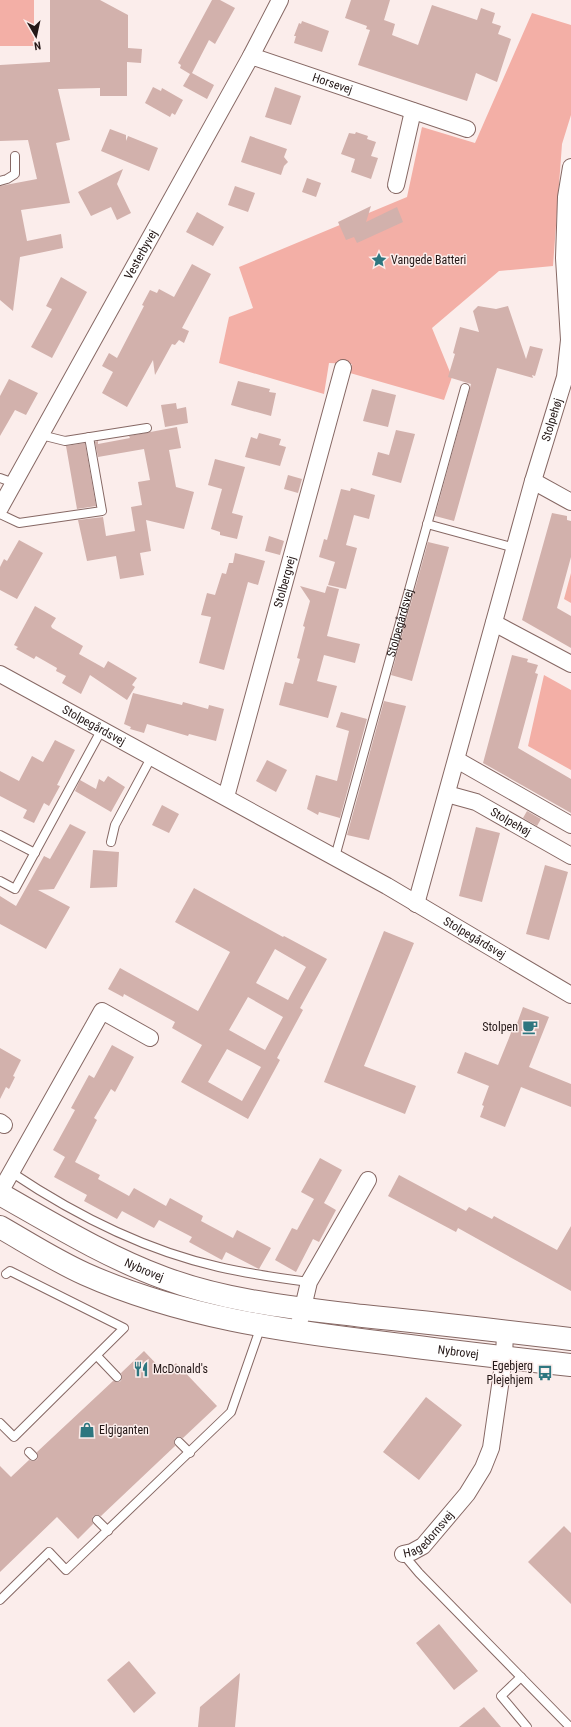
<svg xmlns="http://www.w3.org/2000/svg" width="571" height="1727" viewBox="0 0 571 1727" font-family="'Roboto Condensed',sans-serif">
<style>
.green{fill:#f3afa6}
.building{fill:#d2b1ac;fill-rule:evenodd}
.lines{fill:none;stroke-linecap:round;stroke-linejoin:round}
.lane-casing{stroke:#866864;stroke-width:10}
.street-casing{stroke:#866864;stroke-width:18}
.secondary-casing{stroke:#866864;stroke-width:24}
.lane{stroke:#fff;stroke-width:8}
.street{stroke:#fff;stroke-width:16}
.secondary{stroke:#fff;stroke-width:22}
.labels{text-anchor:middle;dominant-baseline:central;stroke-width:3;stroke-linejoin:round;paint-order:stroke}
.street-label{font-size:12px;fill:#241817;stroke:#fbedeb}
.poi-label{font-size:12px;fill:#241817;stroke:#fbedeb;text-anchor:start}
</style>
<rect width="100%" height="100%" fill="#fbedeb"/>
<!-- green -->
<path class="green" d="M0,0H34V46H0Z
M532,13L571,25V115L562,144L553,266L499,271L432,328L452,377L444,400L350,373L352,364L329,363L324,394L219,363L229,317L253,308L239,267L407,197L422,127L475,143Z
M571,573V603L564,599Z
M544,675L571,690V770L528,746Z"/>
<!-- building -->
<path class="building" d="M50,0H100L128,15V48L142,49L141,63L127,62V96H100V88L58,89L70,140L56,143L70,203L21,210L27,241L61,234L63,248L20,257L13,311L0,300V186L37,179L28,140L0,141V65L50,62Z
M212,0H220L235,8L215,44L209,40L192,73L214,85L207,99L183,86L190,74L180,68L181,65L178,63Z
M351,0H390L384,20L395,24L392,35L418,45L432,5L477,20L481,8L495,13L492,23L501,26L498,34L511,39L497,82L476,73L467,101L358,65L370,30L366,29L367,26L345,18Z
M302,21L329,31L322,52L294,43L296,36H294L299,23L301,24Z
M153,87L161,91L162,88L183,100L175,115L172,113L170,117L145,103Z
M275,87L301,96L291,125L265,117Z
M110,129L126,135V141L128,136L158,148L149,171L101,151Z
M356,132L368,136L367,139L376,142L371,156L378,158L371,179L351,172L355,159L341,154L349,133L355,134Z
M250,136L287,149L284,157L288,162L284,166L281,175L241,162Z
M123,169L117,184L131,213L117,220L111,207L91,216L78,192Z
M307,178L321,183L316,197L302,192Z
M235,186L255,193L248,212L228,205Z
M371,206L366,222L397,207L403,222L357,243L354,237L346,240L338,222Z
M197,212L224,227L213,246L186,232Z
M192,264L211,274L182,328L189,331L184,343L179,340L175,345L172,344L155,375L153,360L127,407L102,393L113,372L102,366L109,353L117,358L144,306L142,305L150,290L157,293L159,289L174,297Z
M61,277L87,292L52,358L31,347L52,309L46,306Z
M478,306L496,309L508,306L526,359L530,346L543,349L535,376L532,375L533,378L497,368L454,521L435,516L471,384L448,377L455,354L453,353L460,327L479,332L473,311Z
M9,379L38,393L26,415L15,410L0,436V396Z
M238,381L270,389L269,392L276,393L271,416L231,405Z
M372,389L396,395L388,427L363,421Z
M176,403L177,409L186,407L188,423L165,427L161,405Z
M177,427L181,448L169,450L176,487L194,492L184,529L146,520L151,551L140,553L144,575L120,579L116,556L87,561L78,520L103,517L106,536L135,531L131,507L142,505L138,482L150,480L144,449L98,457L95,442L98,441V444L130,438L129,436Z
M396,430L415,434L401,483L372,475L378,452L389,455Z
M259,433L281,439L279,445L286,447L280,466L245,457L251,437L257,439Z
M85,443L96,506L77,509L66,446Z
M215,459L245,467L232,513L243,516L237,539L220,535V532L211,529L222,489L208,485Z
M288,475L302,479L298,493L284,489Z
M351,488L375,495L369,519L354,515L346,545L357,548L346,589L328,585L335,562L319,557L324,539L327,540L341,489L350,491Z
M552,513L567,516V520L571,521V557L557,608L571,616V648L522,620Z
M269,536L284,541L280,555L265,551Z
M19,540L43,553L17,599L0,590V567L4,559L7,561Z
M428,542L449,547L412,681L391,675Z
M235,553L265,561L258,585L248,582L224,670L199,663L211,617L201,615L207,593L215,595L222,573L226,574L229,563H233Z
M300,586L325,593L327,586L339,589L327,636L360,644L355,663L324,655L317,681L337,686L328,718L279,705L285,682L293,684L300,659L297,658L305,627L303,626L310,601Z
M35,606L56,618L51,626L52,628L83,646L79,654L104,668L108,661L137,678L132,685L135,687L127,700L90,675L81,694L62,683L66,676L56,671L57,668L36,656L34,659L16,649L18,647L14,645Z
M512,655L528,659L527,662L538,665L535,673L538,674L518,748L571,779V813L483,763Z
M133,693L182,705L183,702L208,709L209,705L224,709L216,741L189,734L188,736L147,724L144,733L130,729L131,727L124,724Z
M384,701L406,706L369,840L347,835Z
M341,712L367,719L340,818L319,812L318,815L307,809L316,775L337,781L349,731L336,727Z
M55,740L75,750L57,785L60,786L49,806L44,803L34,823L23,818L27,810L0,796V771L19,781L32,756L43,762Z
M267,760L287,770L276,792L256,781Z
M108,776L125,787L111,812L75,791L80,780L96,789L99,779L104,782Z
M162,805L179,814L169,833L152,825Z
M527,811L541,819L537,826L523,818Z
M70,824L86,832L54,889L38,890L70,907L46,949L0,924V896L16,906L44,856L50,859Z
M476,827L500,833L482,902L459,896Z
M93,850L119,852L117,887L90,888Z
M545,865L568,872L549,940L526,934Z
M194,888L283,937L284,936L327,959L300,1008L303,1010L277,1058L280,1060L248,1119L181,1082L202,1045L172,1028L175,1022L124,994L123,997L108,989L120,968L198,1011L230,952L175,922ZM275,949L306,967L288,1000L256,983ZM248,997L283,1017L265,1050L229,1030ZM227,1049L261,1067L242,1101L208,1082Z
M384,931L414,943L364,1066L416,1086L405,1114L324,1082Z
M523,1007L549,1017L529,1067L571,1084V1107L521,1087L505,1127L480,1117L484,1106L482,1105L489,1086L457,1073L465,1052L498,1065L513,1028L515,1029Z
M112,1045L134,1057L115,1092L111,1089L94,1118L97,1120L75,1162L100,1175L98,1179L129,1196L134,1188L166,1206L170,1198L203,1216L201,1221L233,1238L237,1230L271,1248L259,1269L226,1252L222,1260L189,1242L192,1237L159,1220L154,1228L122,1211L117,1219L84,1201L87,1195L54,1177L65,1157L53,1150L75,1110L71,1108L89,1075L94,1078Z
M0,1048L21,1060L13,1076L15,1077L9,1089L6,1087L0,1099Z
M320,1158L342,1170L324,1203L336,1210L319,1242L313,1239L296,1272L275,1260L292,1228L297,1230L314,1199L301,1192Z
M399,1175L466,1211L469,1207L492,1219L494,1216L557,1250L571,1226V1291L458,1228L456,1232L388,1196Z
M144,1351L165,1373L176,1363L217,1406L183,1438L180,1437L175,1438L174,1441L175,1446L101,1516L98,1515L93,1516L92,1519L93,1524L78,1539L57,1517L0,1572V1466L11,1477L29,1460L32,1461L37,1460L38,1457L37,1452L113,1381L118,1382L121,1381L122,1376L121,1373Z
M426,1397L462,1425L419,1480L383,1452Z
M564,1526L571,1533V1604L528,1562Z
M439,1624L478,1671L454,1690L416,1643Z
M129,1661L156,1693L134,1713L107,1680Z
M240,1673L235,1727H198L200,1707Z
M484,1707L501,1727H459Z"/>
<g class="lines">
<defs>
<g id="lane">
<path d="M0,181L7,179L15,174V156"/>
<path d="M41,435L65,441L147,428"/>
<path d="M0,478L14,483"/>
<path d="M0,514L19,523L102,511L89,437"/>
<path d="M427,524L515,548"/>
<path d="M0,835L35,853"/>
<path d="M111,842L115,825L152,756"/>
<path id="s1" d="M335,857L465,388"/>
<path d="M0,881L15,889L102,729"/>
<path d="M11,1172C75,1215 144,1250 219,1267C249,1274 279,1278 309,1282"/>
<path d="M97,1356L117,1377"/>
<path d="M0,1423L14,1437L124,1328L10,1271L6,1274"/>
<path d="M179,1442L190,1453"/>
<path d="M29,1452L33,1456"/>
<path d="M97,1520L108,1531"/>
<path d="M403,1554L419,1573L570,1727"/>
<path d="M0,1600L49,1552L66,1570L231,1412L261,1326"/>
<path d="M521,1677L501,1696L527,1727"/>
</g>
<g id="street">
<path id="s2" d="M251,56L467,129"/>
<path d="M396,185L413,111"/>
<path d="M533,481L571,502"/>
<path id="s3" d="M0,508L251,56L280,0"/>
<path d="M494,623L571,664"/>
<path id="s4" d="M0,674L387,886L571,995"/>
<path d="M457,760L571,825"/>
<path id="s5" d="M447,794L476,802L571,856"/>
<path id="s6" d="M226,797L343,368"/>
<path id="s7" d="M416,904L533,481L565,377L569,340L564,258L566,197L571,167"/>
<path d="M0,1122L4,1125"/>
<path d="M0,1192L102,1011L150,1038"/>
<path d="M300,1320L309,1282L368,1180"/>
<path id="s8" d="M403,1554L412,1552L423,1546L467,1494L483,1468L491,1448L504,1358L505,1332"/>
</g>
<g id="secondary">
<path id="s9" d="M0,1194C53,1224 107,1257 164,1278C228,1302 297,1308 363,1316C433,1323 502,1331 571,1339"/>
<path id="s10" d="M0,1227C28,1243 56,1261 85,1274C179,1316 283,1331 385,1343C447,1351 509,1358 571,1365"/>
</g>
</defs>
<!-- lane casing -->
<use href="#lane" class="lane-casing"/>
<!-- street casing -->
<use href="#street" class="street-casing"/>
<!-- secondary casing -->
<use href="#secondary" class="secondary-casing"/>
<!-- lane -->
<use href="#lane" class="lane"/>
<!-- street -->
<use href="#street" class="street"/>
<!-- secondary -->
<use href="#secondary" class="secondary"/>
</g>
<!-- icons -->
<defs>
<symbol id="sight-bare" viewBox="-9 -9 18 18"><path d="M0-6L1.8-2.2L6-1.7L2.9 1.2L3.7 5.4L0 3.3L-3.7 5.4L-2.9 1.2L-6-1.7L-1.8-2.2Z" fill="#2e767f" stroke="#fbedeb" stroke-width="2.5" paint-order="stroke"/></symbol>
<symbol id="cafe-bare" viewBox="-9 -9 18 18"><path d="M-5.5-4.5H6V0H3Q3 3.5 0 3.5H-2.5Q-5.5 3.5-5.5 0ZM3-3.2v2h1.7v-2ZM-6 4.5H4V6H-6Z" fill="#2e767f" stroke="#fbedeb" stroke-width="2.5" paint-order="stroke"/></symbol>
<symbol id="restaurant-bare" viewBox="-9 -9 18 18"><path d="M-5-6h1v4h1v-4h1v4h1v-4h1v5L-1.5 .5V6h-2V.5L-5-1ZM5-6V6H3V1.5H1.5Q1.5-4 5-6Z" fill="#2e767f" stroke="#fbedeb" stroke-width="2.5" paint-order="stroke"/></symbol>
<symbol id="bus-bare" viewBox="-9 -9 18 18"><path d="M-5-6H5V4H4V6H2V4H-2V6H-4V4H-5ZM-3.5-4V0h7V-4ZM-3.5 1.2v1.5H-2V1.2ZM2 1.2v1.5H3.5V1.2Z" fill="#2e767f" stroke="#fbedeb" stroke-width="2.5" paint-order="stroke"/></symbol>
<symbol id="shop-bare" viewBox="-9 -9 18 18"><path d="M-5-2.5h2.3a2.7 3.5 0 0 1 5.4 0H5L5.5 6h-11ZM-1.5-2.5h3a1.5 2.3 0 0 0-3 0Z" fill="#2e767f" stroke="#fbedeb" stroke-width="2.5" paint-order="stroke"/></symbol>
</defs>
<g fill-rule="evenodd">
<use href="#sight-bare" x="368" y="249" width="22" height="22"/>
<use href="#cafe-bare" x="519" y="1016" width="22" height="22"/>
<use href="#restaurant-bare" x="130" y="1358" width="22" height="22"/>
<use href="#bus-bare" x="534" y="1362" width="22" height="22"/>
<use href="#shop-bare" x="76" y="1419" width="22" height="22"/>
</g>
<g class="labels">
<!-- street labels -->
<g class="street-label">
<text stroke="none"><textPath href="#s2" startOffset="86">Horsevej</textPath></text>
<text stroke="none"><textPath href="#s3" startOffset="290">Vesterbyvej</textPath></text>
<text stroke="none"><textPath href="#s7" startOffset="503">Stolpehøj</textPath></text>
<text stroke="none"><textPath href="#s6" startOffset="223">Stolbergvej</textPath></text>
<text stroke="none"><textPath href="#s1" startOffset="243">Stolpegårdsvej</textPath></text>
<text stroke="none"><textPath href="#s4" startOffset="107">Stolpegårdsvej</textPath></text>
<text stroke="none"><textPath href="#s5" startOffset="70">Stolpehøj</textPath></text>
<text stroke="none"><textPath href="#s4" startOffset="543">Stolpegårdsvej</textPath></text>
<text stroke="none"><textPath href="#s9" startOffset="163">Nybrovej</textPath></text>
<text stroke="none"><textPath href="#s10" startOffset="480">Nybrovej</textPath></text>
<text stroke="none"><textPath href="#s8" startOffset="33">Hagedornsvej</textPath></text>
</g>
<!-- poi labels -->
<g class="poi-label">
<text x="391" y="260">Vangede Batteri</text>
<text x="518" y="1027" text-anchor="end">Stolpen</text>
<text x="533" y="1366" text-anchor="end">Egebjerg<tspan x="533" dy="14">Plejehjem</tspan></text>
<text x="153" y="1369">McDonald's</text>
<text x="99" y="1430">Elgiganten</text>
</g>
</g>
<!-- north arrow -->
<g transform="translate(36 36) rotate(171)" stroke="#fbedeb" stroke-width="3" paint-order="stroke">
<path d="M0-3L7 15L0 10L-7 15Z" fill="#241817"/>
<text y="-6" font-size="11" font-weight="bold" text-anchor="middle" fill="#241817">N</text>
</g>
</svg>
